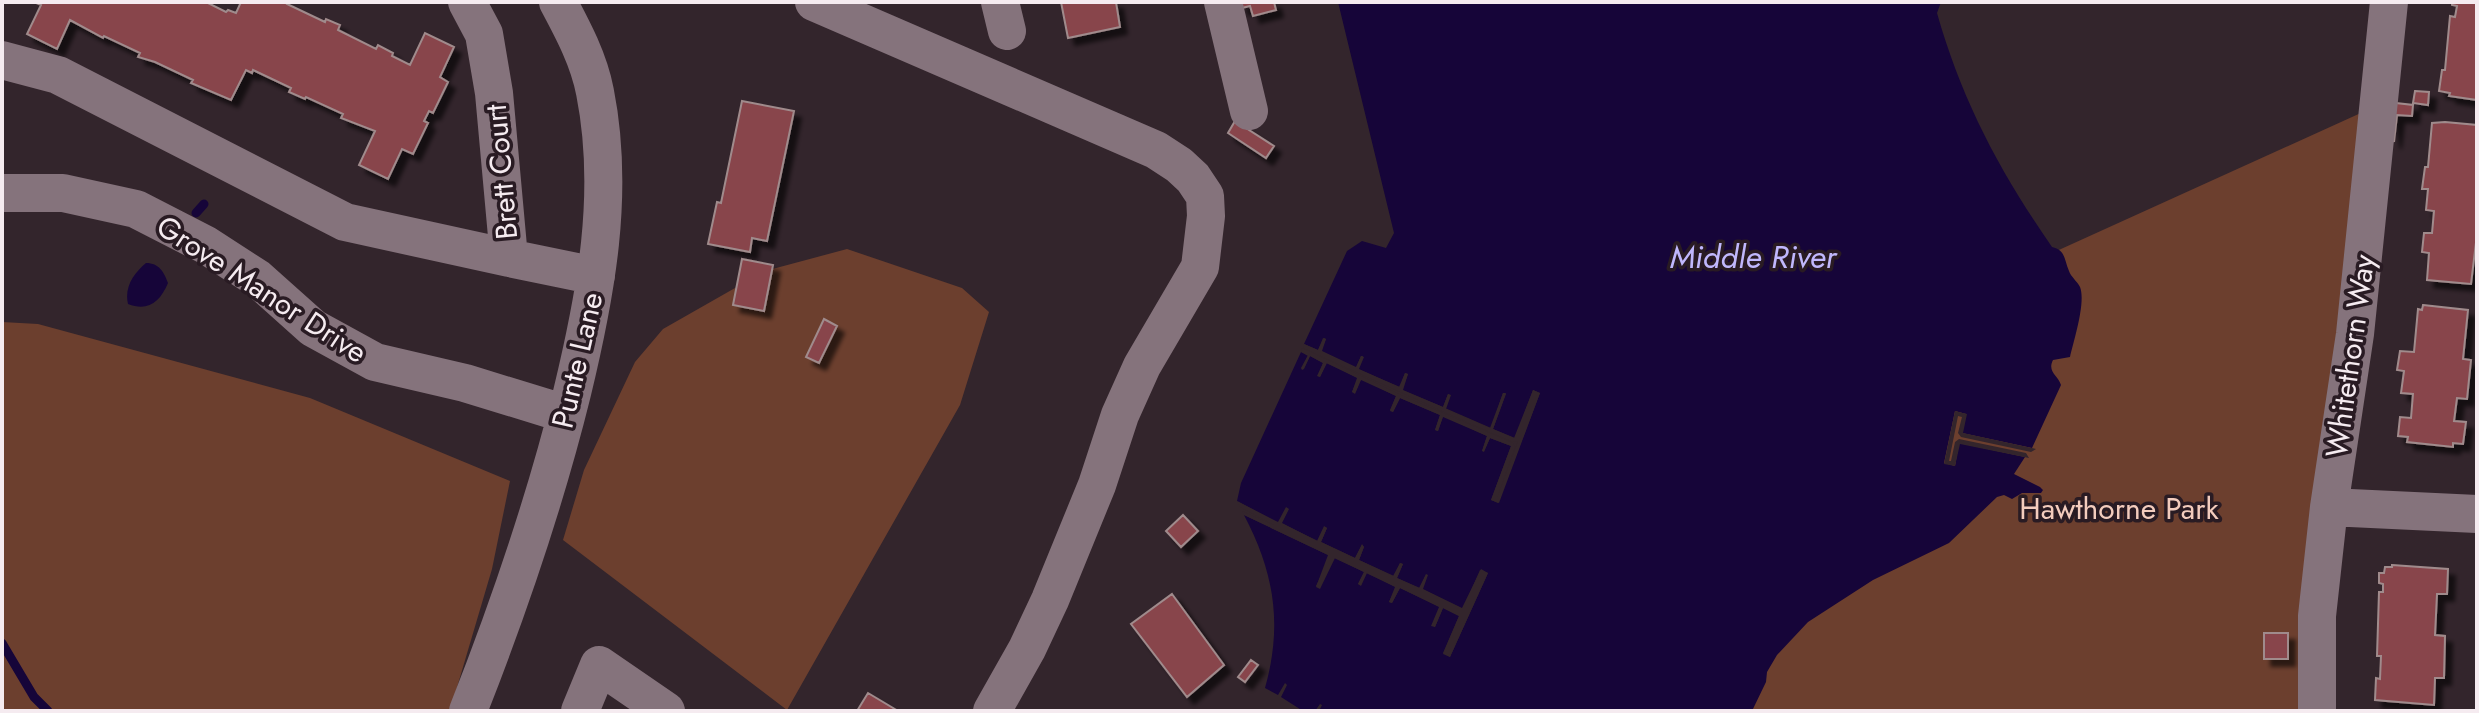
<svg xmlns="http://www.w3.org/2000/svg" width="2479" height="713" viewBox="0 0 2479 713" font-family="Jost,sans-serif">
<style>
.green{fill:#6c3f2e}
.water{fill:#160539}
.pier{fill:#33252c}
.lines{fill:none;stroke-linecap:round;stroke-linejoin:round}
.stream{stroke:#160539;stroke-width:9}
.building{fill:#88444c;stroke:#a08b8c;stroke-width:2;filter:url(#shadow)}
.minor{stroke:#85737c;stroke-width:38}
.labels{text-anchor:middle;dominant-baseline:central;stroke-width:7;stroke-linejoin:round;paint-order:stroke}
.street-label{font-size:30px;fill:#f5ebf0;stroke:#291b23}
.park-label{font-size:30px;fill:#f3ccbd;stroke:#291b23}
.water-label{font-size:32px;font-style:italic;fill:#c0b7fc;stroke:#291b23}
</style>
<defs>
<filter id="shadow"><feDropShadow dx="7" dy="7" stdDeviation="2" flood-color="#0009"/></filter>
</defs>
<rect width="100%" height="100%" fill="#33252c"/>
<!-- green -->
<path class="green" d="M2363,112L2309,711H1731L1964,293Z
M847,249L962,288L989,312L960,405L787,710L563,540L584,470L635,362L663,329L765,271Z
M2,322L38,324L310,398L510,481L492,569L450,711H2Z"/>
<!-- water -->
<path class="water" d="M1338,2H1941L1937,13C1962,101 2000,172 2052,247C2066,250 2064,260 2069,271C2071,277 2077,281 2080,287C2086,302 2074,340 2070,357L2053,360C2047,372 2058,375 2061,385L2032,448L1962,433L1966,414L1955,411L1944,463L1955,466L1959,443L2025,457L2014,474L2040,487L2043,490L2041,493H2022L2012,499L2004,495L1997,497L1949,543L1873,580L1808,622L1777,655L1767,672L1766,682L1752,711H1319L1322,705L1320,704L1315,711H1303L1281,697L1287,685L1285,683L1278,695L1265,688C1283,624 1274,572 1244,515L1328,555L1330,557L1316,586L1319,588L1334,558L1364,572L1358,584L1361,585L1366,573L1396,587L1389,602L1392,603L1400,588L1440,607L1432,625L1435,627L1443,608L1459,616L1443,653L1450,657L1488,573L1480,570L1463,609L1422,589L1426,574L1420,588L1397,578L1403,564L1400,563L1394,576L1359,560L1364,547L1362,545L1355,558L1321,542L1327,528L1325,527L1318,541L1281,523L1288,509L1287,508L1278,523L1237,501L1241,483L1301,352L1308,355L1301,368L1304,369L1310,356L1323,363L1318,376L1320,377L1326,363L1358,378L1352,392L1355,393L1361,379L1396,396L1390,410L1393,412L1400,398L1440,415L1435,430L1438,431L1443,416L1487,436L1482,451H1484L1490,438L1511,446L1491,500L1498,503L1540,393L1533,390L1515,438L1493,429L1506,394L1503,393L1491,428L1445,408L1450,395L1448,394L1443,407L1402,390L1408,374L1405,373L1400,387L1358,369L1363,356H1361L1356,368L1321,351L1326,339L1323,338L1318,350L1304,344L1347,251L1362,241L1386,248L1394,233Z
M146,263C159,263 164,272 168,283C160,302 148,312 128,304C124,287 134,273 146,263Z"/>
<!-- pier -->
<path class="pier" d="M1324,338L1326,339L1322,351L1356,367L1361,356L1364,357L1359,369L1399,387L1405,373L1408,374L1403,390L1443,407L1448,394L1451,395L1446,409L1490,428L1503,393H1506L1493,429L1514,438L1533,390L1540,393L1499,503L1491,500L1511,446L1490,438L1484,452L1482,451L1487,436L1443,417L1438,431L1435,430L1440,415L1400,398L1393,412L1390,411L1396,396L1361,380L1355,394L1352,392L1357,378L1327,363L1320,377L1317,376L1323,363L1310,356L1303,370L1301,369L1308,356L1301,352L1302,348L1311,352L1399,394L1513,443L1515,447L1497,498L1518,441L1513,442L1444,412L1303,348L1304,344L1318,350Z
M1955,411L1967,414L1963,433L2036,449L2031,452L1961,437L1958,433L1962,417L1958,416L1949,461H1951L1955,442L1959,439L2026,453L2029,458L1960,444L1955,466L1944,464Z
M1237,501L1278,522L1286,507L1289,509L1282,523L1317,541L1324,526L1327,528L1321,542L1355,558L1362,544L1364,547L1359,560L1393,576L1400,563L1403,564L1397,578L1419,588L1426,574L1428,575L1423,589L1462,608L1481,569L1488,573L1450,657L1443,654L1459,616L1443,608L1435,627L1431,626L1439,607L1400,588L1392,603L1389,602L1395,587L1367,573L1361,586L1358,584L1364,572L1335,558L1320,589L1316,587L1328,555L1244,515L1242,511L1274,525L1240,507Z"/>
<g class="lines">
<!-- stream -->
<path class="stream" d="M196,213L204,204
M2,643L34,697L48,711"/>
</g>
<!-- building -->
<path class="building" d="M34,2H206L226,12L228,10L236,13L241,2H288L287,4L325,22L326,19L340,25L338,30L376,49L378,45L393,53L392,56L410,65L425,33L454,47L440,77L448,82L433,113L429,111L424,121L428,123L413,154L402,149L388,179L359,165L375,131L341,118L343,114L306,97L305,99L289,92L291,88L253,70L252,73L246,70L231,100L191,83L193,80L155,62L138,57L140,53L104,36L103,38L70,20L57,49L27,34L41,5Z
M1061,2H1116L1120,27L1068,38Z
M1240,2H1274L1276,10L1253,16L1250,6L1242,8Z
M2452,2H2477V100L2449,96L2450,93L2439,91L2442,70H2445L2450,16L2455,17L2457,6L2452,5Z
M2415,91L2429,92L2428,105L2413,103Z
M742,101L794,111L767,241L752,238L750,252L708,244L717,202L721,203Z
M2387,102L2413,105L2412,116L2397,115L2394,142Z
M1235,121L1274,146L1266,158L1228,133Z
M2445,122L2477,125V234L2471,284L2427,280L2429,253L2422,252L2424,233H2432L2434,211L2426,210L2428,189H2422L2425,167H2428L2432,123Z
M742,259L773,265L764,311L733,305Z
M2423,305L2468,310L2463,359L2471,360L2467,399L2457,398L2454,421L2466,422L2463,444L2453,443V447L2407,442L2408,437L2398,436L2400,417L2411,418L2413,394L2401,393L2404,371L2397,370L2400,351L2414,352L2418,309L2422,310Z
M824,319L837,326L819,363L806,357Z
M1183,515L1198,531L1181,547L1166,531Z
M2392,565L2448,569L2447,594H2437L2435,635L2445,636L2444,678H2435L2434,705L2375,700L2376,678L2380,679L2381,656H2377L2379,592H2383V584L2379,583V573H2384L2385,567H2392Z
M1172,594L1224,665L1187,697L1131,624Z
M2264,633H2288V659H2264Z
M1251,660L1258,665L1245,682L1238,677Z
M868,693L898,711H857Z"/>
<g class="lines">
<!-- minor -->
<path class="minor" d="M467,2L484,34L494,93L509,258L596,276
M814,2L1156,150L1179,165L1193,178L1205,196L1206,216L1200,267L1142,366L1120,415L1097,485L1050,600L1027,649L992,711
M1000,2L1007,31
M1223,2L1249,111
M2,60L58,75L345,222L509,258
M2,193H63L136,209L206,245L257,278L313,328L375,362L465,383L566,414
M2329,507L2477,514
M468,711C509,607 545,502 572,393C596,294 615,193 595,92C589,60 573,30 558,2
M580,711L599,665L666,711
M2317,711V616L2329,507L2355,334L2389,2"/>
</g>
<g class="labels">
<!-- street labels -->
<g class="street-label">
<text transform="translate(501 172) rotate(-95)">Brett Court</text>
<text transform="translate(262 289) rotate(33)">Grove Manor Drive</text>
<text transform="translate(2350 356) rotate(-82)">Whitethorn Way</text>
<text transform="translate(577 360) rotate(-77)">Punte Lane</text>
</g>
<!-- park labels -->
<g class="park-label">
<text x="2119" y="508">Hawthorne Park</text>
</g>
<!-- water labels -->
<g class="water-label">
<text x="1753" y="257">Middle River</text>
</g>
</g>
<!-- border -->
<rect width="2479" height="713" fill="none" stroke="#f5ebf0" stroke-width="8"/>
</svg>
